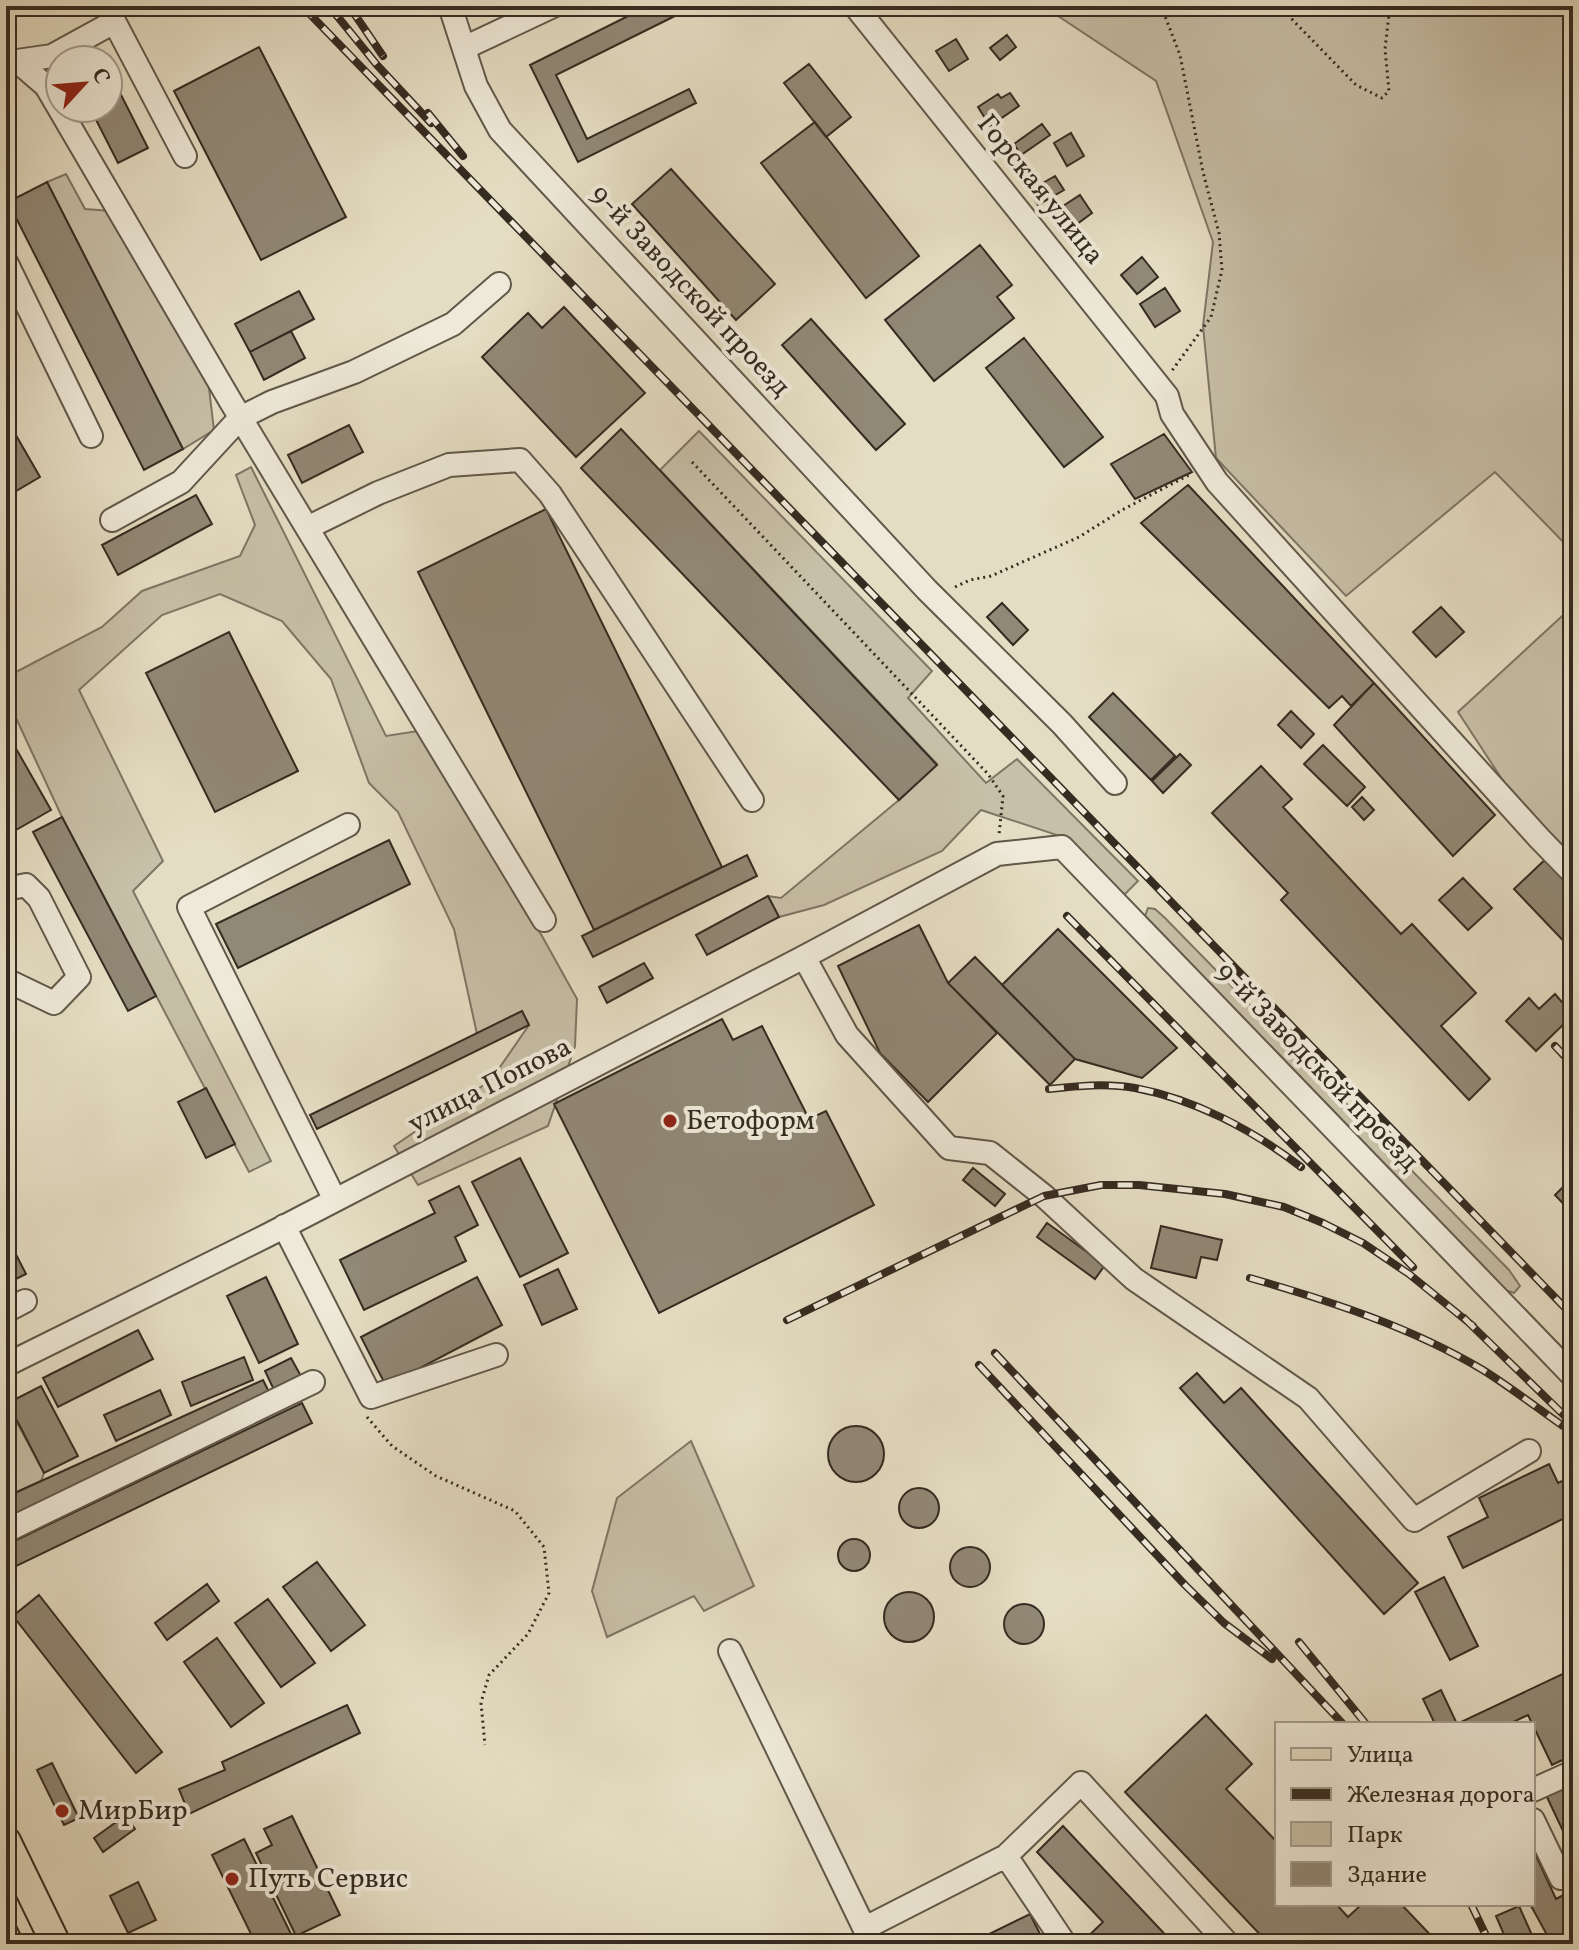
<svg xmlns="http://www.w3.org/2000/svg" width="1579" height="1950" viewBox="0 0 1579 1950" font-family="Vollkorn,serif">
<style>
.green{fill:#c7bfa7;stroke:#7e7564;stroke-width:2}
.building{fill:#918875;stroke:#352b21;stroke-width:2}
.lines{fill:none;stroke-linecap:round;stroke-linejoin:round}
.minor-casing{stroke:#61584a;stroke-width:26}
.major-casing{stroke:#352b21;stroke-width:32}
.path{stroke:#352b21;stroke-width:3;stroke-dasharray:2 4;stroke-linecap:butt}
.minor{stroke:#eee9d8;stroke-width:22}
.major{stroke:#e5ddc3;stroke-width:28}
.tram{stroke:#352b21;stroke-width:2}
.rail-casing{stroke:#352b21;stroke-width:8}
.rail{stroke:#eee9d8;stroke-width:5;stroke-dasharray:15;stroke-linecap:butt}
.poi-dot{fill:#8f2418;stroke:#eee9d8;stroke-width:3}
.labels{text-anchor:middle;dominant-baseline:central;stroke-width:8;stroke-linejoin:round;paint-order:stroke}
.street-label{font-size:28px;fill:#352b21;stroke:#eee9d8}
.poi-label{font-size:28px;fill:#352b21;stroke:#eee9d8;text-anchor:start}
</style>
<rect width="100%" height="100%" fill="#e5ddc3"/>
<filter id="stains"><feTurbulence type="fractalNoise" baseFrequency=".0025" numOctaves="4"/><feColorMatrix values="0 0 0 0 .2 0 0 0 0 .09 0 0 0 0 .02 0 0 0 .5 -.17"/></filter>
<radialGradient id="worn" r=".72"><stop offset=".6" stop-color="#630" stop-opacity="0"/><stop offset="1" stop-color="#630" stop-opacity=".3"/></radialGradient>
<!-- green -->
<path class="green" d="M1043,6H1573V552L1495,472L1346,596L1216,458L1203,326L1213,242L1156,81Z
M66,174L85,209L111,211L208,380L214,430L183,449L47,182Z
M699,431L932,671L908,698L986,783L1017,759L1138,881L1122,897L1069,839L981,810L942,851L824,905L779,917L768,896L781,898L899,800L937,764L660,470Z
M251,467L386,736L418,731L542,936L577,999L575,1046L548,1126L418,1185L394,1146L491,1080L529,1025L522,1011L477,1034L454,929L398,812L369,783L331,679L282,621L220,594L162,615L79,690L163,861L133,891L271,1161L249,1172L62,817L10,705L16,672L102,627L142,591L240,556L255,525L236,475Z
M1573,606V877L1551,854L1458,712Z
M1148,908L1155,909L1165,918L1509,1270L1520,1286L1514,1293L1505,1290L1145,916Z
M6,1402L44,1473L41,1481L6,1497Z
M691,1441L754,1586L704,1611L694,1596L607,1637L592,1591L617,1498Z"/>
<!-- building -->
<path class="building" d="M648,6H695L556,75L587,139L689,89L696,103L578,162L530,65Z
M1007,35L1016,47L1000,60L990,48Z
M956,39L968,59L949,71L936,51Z
M259,47L346,217L261,260L174,91Z
M809,64L851,117L826,137L784,83Z
M113,79L148,148L118,163L90,108H108V81Z
M1010,93L1019,106L990,126L978,107L998,94L1001,98Z
M815,122L919,256L866,298L761,163Z
M1042,124L1050,135L1021,155L1014,144Z
M1071,133L1084,156L1067,166L1054,143Z
M671,169L775,284L736,320L632,204Z
M1055,176L1064,190L1038,205L1029,191Z
M47,182L183,449L144,470L8,202Z
M1080,195L1092,213L1073,227L1060,208Z
M980,245L1012,285L997,297L1014,318L934,381L885,320Z
M1142,257L1158,277L1137,294L1121,275Z
M1165,288L1180,311L1155,327L1140,304Z
M299,291L314,319L250,352L235,324Z
M564,307L645,393L576,457L482,357L528,313L542,328Z
M811,319L905,424L876,450L782,345Z
M291,331L305,358L264,380L250,352Z
M1024,338L1103,437L1064,467L986,368Z
M6,418L40,477L6,497Z
M349,425L363,452L302,483L288,455Z
M621,429L937,765L899,800L581,468Z
M1164,434L1192,472L1135,499L1111,464Z
M1188,485L1374,683L1351,706L1342,696L1329,708L1141,523Z
M196,495L212,524L118,575L102,545Z
M546,509L722,867L594,930L418,572Z
M1002,603L1028,630L1013,645L987,617Z
M1441,607L1464,632L1436,657L1413,632Z
M229,632L298,771L215,812L146,673Z
M1374,683L1495,815L1453,856L1334,725Z
M1113,693L1175,756L1151,780L1089,717Z
M1291,711L1314,734L1301,748L1278,725Z
M6,731L51,810L9,834L6,829Z
M1323,745L1365,787L1347,806L1304,764Z
M1180,754L1191,765L1163,793L1152,781Z
M1261,766L1292,799L1283,807L1401,934L1412,924L1476,993L1441,1026L1490,1079L1469,1100L1281,900L1288,893L1212,813Z
M1362,797L1374,810L1364,820L1352,807Z
M62,817L156,996L128,1011L33,832Z
M389,840L410,884L238,968L216,924Z
M1551,854L1573,877V951L1514,889Z
M747,855L757,876L593,957L582,936Z
M1463,878L1492,908L1468,930L1439,900Z
M768,896L779,917L707,955L696,935Z
M919,925L948,983L997,1033L928,1102L880,1053L838,966Z
M1058,929L1177,1048L1142,1078L1075,1059L1002,985Z
M975,957L1075,1059L1050,1085L948,983Z
M644,963L653,978L607,1003L599,987Z
M1555,994L1573,1015L1536,1051L1506,1021L1529,998L1539,1009Z
M522,1011L529,1025L317,1129L310,1115Z
M722,1019L733,1040L762,1026L809,1119L826,1111L874,1205L659,1313L554,1104Z
M206,1088L235,1144L206,1158L178,1102Z
M520,1158L568,1253L520,1277L472,1182Z
M973,1168L1005,1194L995,1206L963,1180Z
M1573,1177V1214L1555,1195Z
M459,1186L478,1225L455,1237L466,1261L364,1310L340,1260L435,1213L429,1201Z
M1047,1223L1105,1265L1095,1279L1037,1237Z
M1161,1226L1222,1240L1217,1260L1201,1257L1196,1278L1151,1268Z
M6,1235L26,1274L6,1284Z
M558,1269L577,1309L542,1325L524,1285Z
M266,1277L298,1344L259,1363L227,1296Z
M477,1277L502,1325L386,1386L361,1337Z
M138,1330L153,1359L58,1407L43,1378Z
M244,1357L253,1380L191,1406L182,1382Z
M291,1358L302,1378L275,1392L265,1371Z
M1197,1373L1224,1403L1241,1388L1418,1583L1384,1614L1180,1388Z
M263,1380L270,1394L6,1518V1497Z
M41,1386L78,1456L44,1473L8,1403Z
M160,1390L171,1415L116,1441L104,1415Z
M302,1403L312,1423L6,1571V1545Z
M828 1454a28 28 0 1 1 56 0a28 28 0 1 1-56 0Z
M1549,1464L1558,1483L1573,1476V1514L1463,1568L1448,1537L1488,1517L1479,1498Z
M899 1508a20 20 0 1 1 40 0a20 20 0 1 1-40 0Z
M838 1555a16 16 0 1 1 32 0a16 16 0 1 1-32 0Z
M950 1567a20 20 0 1 1 40 0a20 20 0 1 1-40 0Z
M317,1562L365,1625L331,1651L283,1587Z
M1444,1577L1478,1646L1450,1660L1415,1592Z
M207,1584L219,1601L167,1640L155,1623Z
M884 1617a25 25 0 1 1 50 0a25 25 0 1 1-50 0Z
M39,1595L162,1752L136,1773L13,1616Z
M268,1599L315,1663L281,1687L235,1623Z
M1004 1624a20 20 0 1 1 40 0a20 20 0 1 1-40 0Z
M217,1638L264,1703L231,1727L184,1662Z
M1573,1669V1755L1552,1765L1528,1715L1509,1724H1435L1423,1699L1441,1690L1457,1724Z
M347,1705L360,1733L189,1814L179,1789L225,1770L222,1762Z
M1206,1715L1252,1764L1226,1789L1277,1842V1904H1336L1348,1917L1362,1904H1401L1439,1944H1269L1125,1792Z
M52,1763L79,1818L64,1825L37,1770Z
M1573,1779V1852L1545,1793Z
M126,1815L135,1829L103,1852L94,1838Z
M292,1816L340,1915L296,1936L256,1853L272,1845L264,1829Z
M1063,1826L1174,1944L1081,1943L1103,1922L1037,1852Z
M244,1839L296,1944H256L212,1855Z
M1533,1849L1556,1899L1573,1890V1944H1552L1530,1904H1533Z
M138,1882L156,1920L128,1933L110,1896Z
M1519,1906L1536,1944H1508L1496,1916Z
M1030,1914L1045,1944H974L973,1942Z"/>
<g class="lines">
<defs>
<path id="minor" d="M106,6L185,156
M450,6L476,86L500,130L927,590L1062,724L1115,783
M855,6L1167,396L1172,414L1217,482L1539,838L1573,873
M464,48L553,6
M6,61H17L46,86L231,402L544,920
M17,61L52,56L114,22
M6,262L91,436
M112,520L181,482L240,418L272,402L354,372L453,324L499,284
M307,528L378,493L449,465L520,460L550,494L752,800
M6,889L26,885L39,898L79,977L54,1003L6,980
M804,957L847,1035L949,1148L990,1153L1044,1196L1134,1279L1308,1398L1414,1520L1529,1451
M335,1200L189,907L348,825
M284,1226L371,1397L496,1355
M6,1311L25,1301
M6,1365L268,1235L804,957L997,854L1062,847L1573,1376
M6,1531L313,1382
M730,1651L872,1944
M1533,1790L1573,1772
M1533,1820L1561,1878H1573
M1006,1856L1065,1944
M865,1928L1006,1856L1081,1783L1228,1944"/>
<path id="major" d="M6,1841L56,1944"/>
</defs>
<!-- minor casing -->
<use href="#minor" class="minor-casing"/>
<!-- major casing -->
<use href="#major" class="major-casing"/>
<!-- path -->
<path class="path" d="M1165,6L1163,11L1180,55L1203,172L1219,233L1222,270L1211,317L1171,372
M1279,6L1356,85L1382,98L1389,91L1385,49L1390,6
M692,462L988,774L1003,796L999,835
M955,587L970,580L991,576L1079,537L1122,510L1189,475
M367,1417L392,1446L436,1476L515,1511L544,1547L549,1593L528,1634L489,1675L481,1703L485,1745"/>
<!-- minor -->
<use href="#minor" class="minor"/>
<!-- major -->
<use href="#major" class="major"/>
<!-- tram -->
<path class="tram" d="M6,1905L25,1944"/>
<defs>
<path id="rail" d="M302,6L1573,1316
M329,6L377,65L431,123
M349,6L383,56
M428,113L463,156
M1067,916L1413,1267
M1555,1046L1573,1065
M1049,1089C1077,1086 1106,1083 1135,1088C1194,1099 1253,1130 1301,1167
M1250,1278C1330,1301 1411,1327 1483,1370C1510,1387 1536,1407 1563,1426
M1464,1318L1573,1424
M787,1320L1044,1196L1101,1185H1139L1225,1194L1284,1207L1323,1223L1363,1243L1409,1274L1473,1326
M995,1353L1343,1724
M979,1365L1185,1585L1224,1623L1272,1659
M1299,1642L1366,1724
M1471,1904L1490,1944"/>
</defs>
<!-- rail casing -->
<use href="#rail" class="rail-casing"/>
<!-- rail -->
<use href="#rail" class="rail"/>
</g>
<!-- markers -->
<g class="poi-dot">
<circle cx="670" cy="1121" r="8"/>
<circle cx="62" cy="1811" r="8"/>
<circle cx="232" cy="1879" r="8"/>
</g>
<g class="labels">
<!-- street labels -->
<g class="street-label">
<text transform="translate(1040 190) rotate(51)">Горская улица</text>
<text transform="translate(690 291) rotate(47)">9-й Заводской проезд</text>
<text transform="translate(1317 1067) rotate(46)">9-й Заводской проезд</text>
<text transform="translate(490 1086) rotate(-27)">улица Попова</text>
</g>
<!-- poi labels -->
<g class="poi-label">
<text x="686" y="1121">Бетоформ</text>
<text x="78" y="1811">МирБир</text>
<text x="248" y="1879">Путь Сервис</text>
</g>
</g>
<!-- margin -->
<rect width="1579" height="1950" fill="none" stroke="#e5ddc3" stroke-width="32"/>
<rect x="8" y="8" width="1563" height="1934" fill="none" stroke="#352b21" stroke-width="4"/>
<rect x="16" y="16" width="1547" height="1918" fill="none" stroke="#352b21" stroke-width="2"/>
<!-- legend -->
<rect x="1275" y="1722" width="260" height="184" fill="#eee9d8" stroke="#a49d8f" stroke-width="2"/>
<rect x="1291" y="1748" width="40" height="12" fill="#e5ddc3" stroke="#a49d8f" stroke-width="2"/>
<text x="1347" y="1762" font-size="24" fill="#352b21">Улица</text>
<rect x="1291" y="1788" width="40" height="12" fill="#352b21" stroke="#a49d8f" stroke-width="2"/>
<text x="1347" y="1802" font-size="24" fill="#352b21">Железная дорога</text>
<rect x="1291" y="1822" width="40" height="24" fill="#c7bfa7" stroke="#a49d8f" stroke-width="2"/>
<text x="1347" y="1842" font-size="24" fill="#352b21">Парк</text>
<rect x="1291" y="1862" width="40" height="24" fill="#918875" stroke="#a49d8f" stroke-width="2"/>
<text x="1347" y="1882" font-size="24" fill="#352b21">Здание</text>
<!-- north arrow -->
<g transform="translate(84 84) rotate(64)"><circle r="38" fill="#eee9d8" stroke="#a49d8f" stroke-width="2"/>
<path d="M0-6L14 30L0 20L-14 30Z" fill="#8f2418"/>
<text y="-12" font-size="22" font-weight="bold" text-anchor="middle" fill="#352b21">С</text>
</g>
<rect width="100%" height="100%" filter="url(#stains)"/>
<rect width="100%" height="100%" fill="url(#worn)"/>
</svg>
